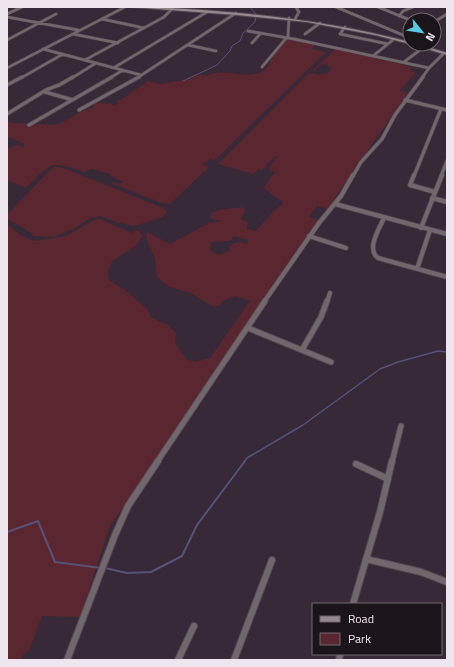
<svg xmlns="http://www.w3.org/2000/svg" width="454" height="667" viewBox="0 0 454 667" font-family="'Titillium Web',sans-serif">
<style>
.green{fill:#5a262f;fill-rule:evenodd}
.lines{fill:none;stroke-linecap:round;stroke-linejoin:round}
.stream-far2{stroke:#585179;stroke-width:1}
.stream-far1{stroke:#585179;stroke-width:1.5}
.stream{stroke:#585179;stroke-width:2}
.street-far4-casing{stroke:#544754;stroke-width:3.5}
.street-far3-casing{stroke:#544754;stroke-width:4.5}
.street-far2-casing{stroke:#544754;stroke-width:5.5}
.street-far1-casing{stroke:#544754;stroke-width:7}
.street-casing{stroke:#544754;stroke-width:8}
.secondary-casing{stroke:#544754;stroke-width:2}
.street-far4{stroke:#72676c;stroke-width:2.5}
.street-far3{stroke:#72676c;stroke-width:3}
.street-far2{stroke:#72676c;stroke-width:4}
.street-far1{stroke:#72676c;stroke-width:5}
.street{stroke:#72676c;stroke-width:6}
.secondary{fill:#97878e;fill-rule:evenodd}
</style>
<rect width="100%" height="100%" fill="#372937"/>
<!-- green -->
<path class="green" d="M289,38L316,44L311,49L326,52L214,161L210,159L202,164L209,167L170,204L159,202L111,183L113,182L119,184L123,182L110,175L111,174L91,169L85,172C50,160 52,162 26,188L7,180V148L9,149L16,145L22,147L25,145L12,138L7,137V122L13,123L57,125L86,109H90L95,106L92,105L96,102L116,105L118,103L115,101L121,100L148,81L160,84L190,79L199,74L207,76C222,67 242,79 259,73C273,68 274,43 289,38Z
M335,49L369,56L381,60L401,62L400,64L415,68H411L410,70L415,72V74L400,90L408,93L327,209L317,206L309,217L319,220L261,302L205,388L110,526L80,617L42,616L29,651L22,656L21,660H7V234L8,233L7,232V226H10L20,235L34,241L66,236L94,220L100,219L132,233L137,230L139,231L142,236C135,256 102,254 109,280L125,290L147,309L151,317L169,326L176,333L175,343L186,359L195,362L210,358L250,301L235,296L223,301L220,305L214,307L190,293L169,287L157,277L155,259L146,238L147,232L170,244L209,223L221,221L210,218L211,213L219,210L242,207L246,211L240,219L248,222L247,229L256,231L269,216L282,204V201L263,188L275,172L268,170L277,156H275L262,170L259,169L253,174L218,164L309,73C318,75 324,76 331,70L328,65L322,64L313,72L312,71ZM233,236L249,240L246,244L241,242L234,243L229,247L230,251L218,255L211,251L210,249L212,246L210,243C216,240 225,243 232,240Z
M55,167H61L163,208L167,212L162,217L135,226L119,223L100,216L91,218L73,229L54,237L34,236L24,228L7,219V215L50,170Z"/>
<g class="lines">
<!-- stream-far2 -->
<path class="stream-far2" d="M250,7L256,14
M183,81L217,65L230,51L232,46L240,41L243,33L255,22L256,16"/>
<!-- stream-far1 -->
<path class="stream-far1" d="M244,462L247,458L303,425L380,369L398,362L438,351L447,352"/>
<!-- stream -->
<path class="stream" d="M7,532L38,521L55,562L101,568
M105,568L127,573L151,572L182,556L197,525L245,461"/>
<defs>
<path id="street-far4" d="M336,7L410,38
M378,7L410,20
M7,14L22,7
M399,16L403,11L413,7
M7,17L78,30
M102,19L144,28
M295,19L299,12L296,7
M434,22L447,14
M345,27L340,34L388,44
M248,31L294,39L429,68
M73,34L118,43
M305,34L320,23
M7,40L56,14
M252,43L261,33
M188,45L216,51
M43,49L141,75
M373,56L394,39
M85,60L164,17L174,7
M404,62L424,47
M115,67L207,12
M262,67L288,36L289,18
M7,68L125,7
M21,78L63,54
M72,78L96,63
M110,78L123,70
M137,78L236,13
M422,78L429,68L444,53"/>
<path id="street-far3" d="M7,85L22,77
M45,92L73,100
M405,100L447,110
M79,110L139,77
M7,114L46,90L59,85L73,77
M29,125L112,77
M353,176L361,162L382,139L395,115L423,77
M414,176L441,109
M441,176L447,161"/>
<path id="street-far2" d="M414,175L410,185L435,192
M432,198L447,202
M335,204L447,234
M384,218C379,229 366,249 378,258L447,277
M421,228L442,175
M309,236L346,248
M417,269L430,230
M264,302L319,223L341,196L353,175
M327,302L330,293"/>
<path id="street-far1" d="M248,328L331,362
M302,350L321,317L327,301
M157,462L265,301
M392,462L401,426"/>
<path id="street" d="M356,464L388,479
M366,559L421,572L447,582
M353,604L380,512L392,461
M67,660L115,535L128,506L158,461
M178,660L194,626
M234,660L272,560
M339,660L340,654"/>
<path id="secondary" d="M130,7C159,7 187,9 215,11C282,16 345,25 410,42V44L375,35L307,22L237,15Z
M411,44H417L447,53V55Z"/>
</defs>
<!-- street-far4 casing -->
<use href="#street-far4" class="street-far4-casing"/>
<!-- street-far3 casing -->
<use href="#street-far3" class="street-far3-casing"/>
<!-- street-far2 casing -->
<use href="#street-far2" class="street-far2-casing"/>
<!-- street-far1 casing -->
<use href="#street-far1" class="street-far1-casing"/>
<!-- street casing -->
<use href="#street" class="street-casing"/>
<!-- secondary casing -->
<use href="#secondary" class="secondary-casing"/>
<!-- street-far4 -->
<use href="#street-far4" class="street-far4"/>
<!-- street-far3 -->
<use href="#street-far3" class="street-far3"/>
<!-- street-far2 -->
<use href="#street-far2" class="street-far2"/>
<!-- street-far1 -->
<use href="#street-far1" class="street-far1"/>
<!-- street -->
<use href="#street" class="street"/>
<!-- secondary -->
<use href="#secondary" class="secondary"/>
</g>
<!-- border -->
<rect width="454" height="667" fill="none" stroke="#efe5ef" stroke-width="16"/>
<!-- legend -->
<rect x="312" y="603" width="130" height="52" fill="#1b141b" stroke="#706870"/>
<rect x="320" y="616" width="20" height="6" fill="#97878e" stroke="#706870"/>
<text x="348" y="623" font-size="12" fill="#efe5ef">Road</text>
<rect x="320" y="633" width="20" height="12" fill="#5a262f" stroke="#706870"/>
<text x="348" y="643" font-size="12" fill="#efe5ef">Park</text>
<!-- north arrow -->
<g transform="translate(422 32) rotate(120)"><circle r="19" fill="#1b141b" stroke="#706870"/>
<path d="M0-3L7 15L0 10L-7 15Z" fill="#56c9e1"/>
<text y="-6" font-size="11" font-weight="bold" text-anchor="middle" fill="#efe5ef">N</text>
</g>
</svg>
